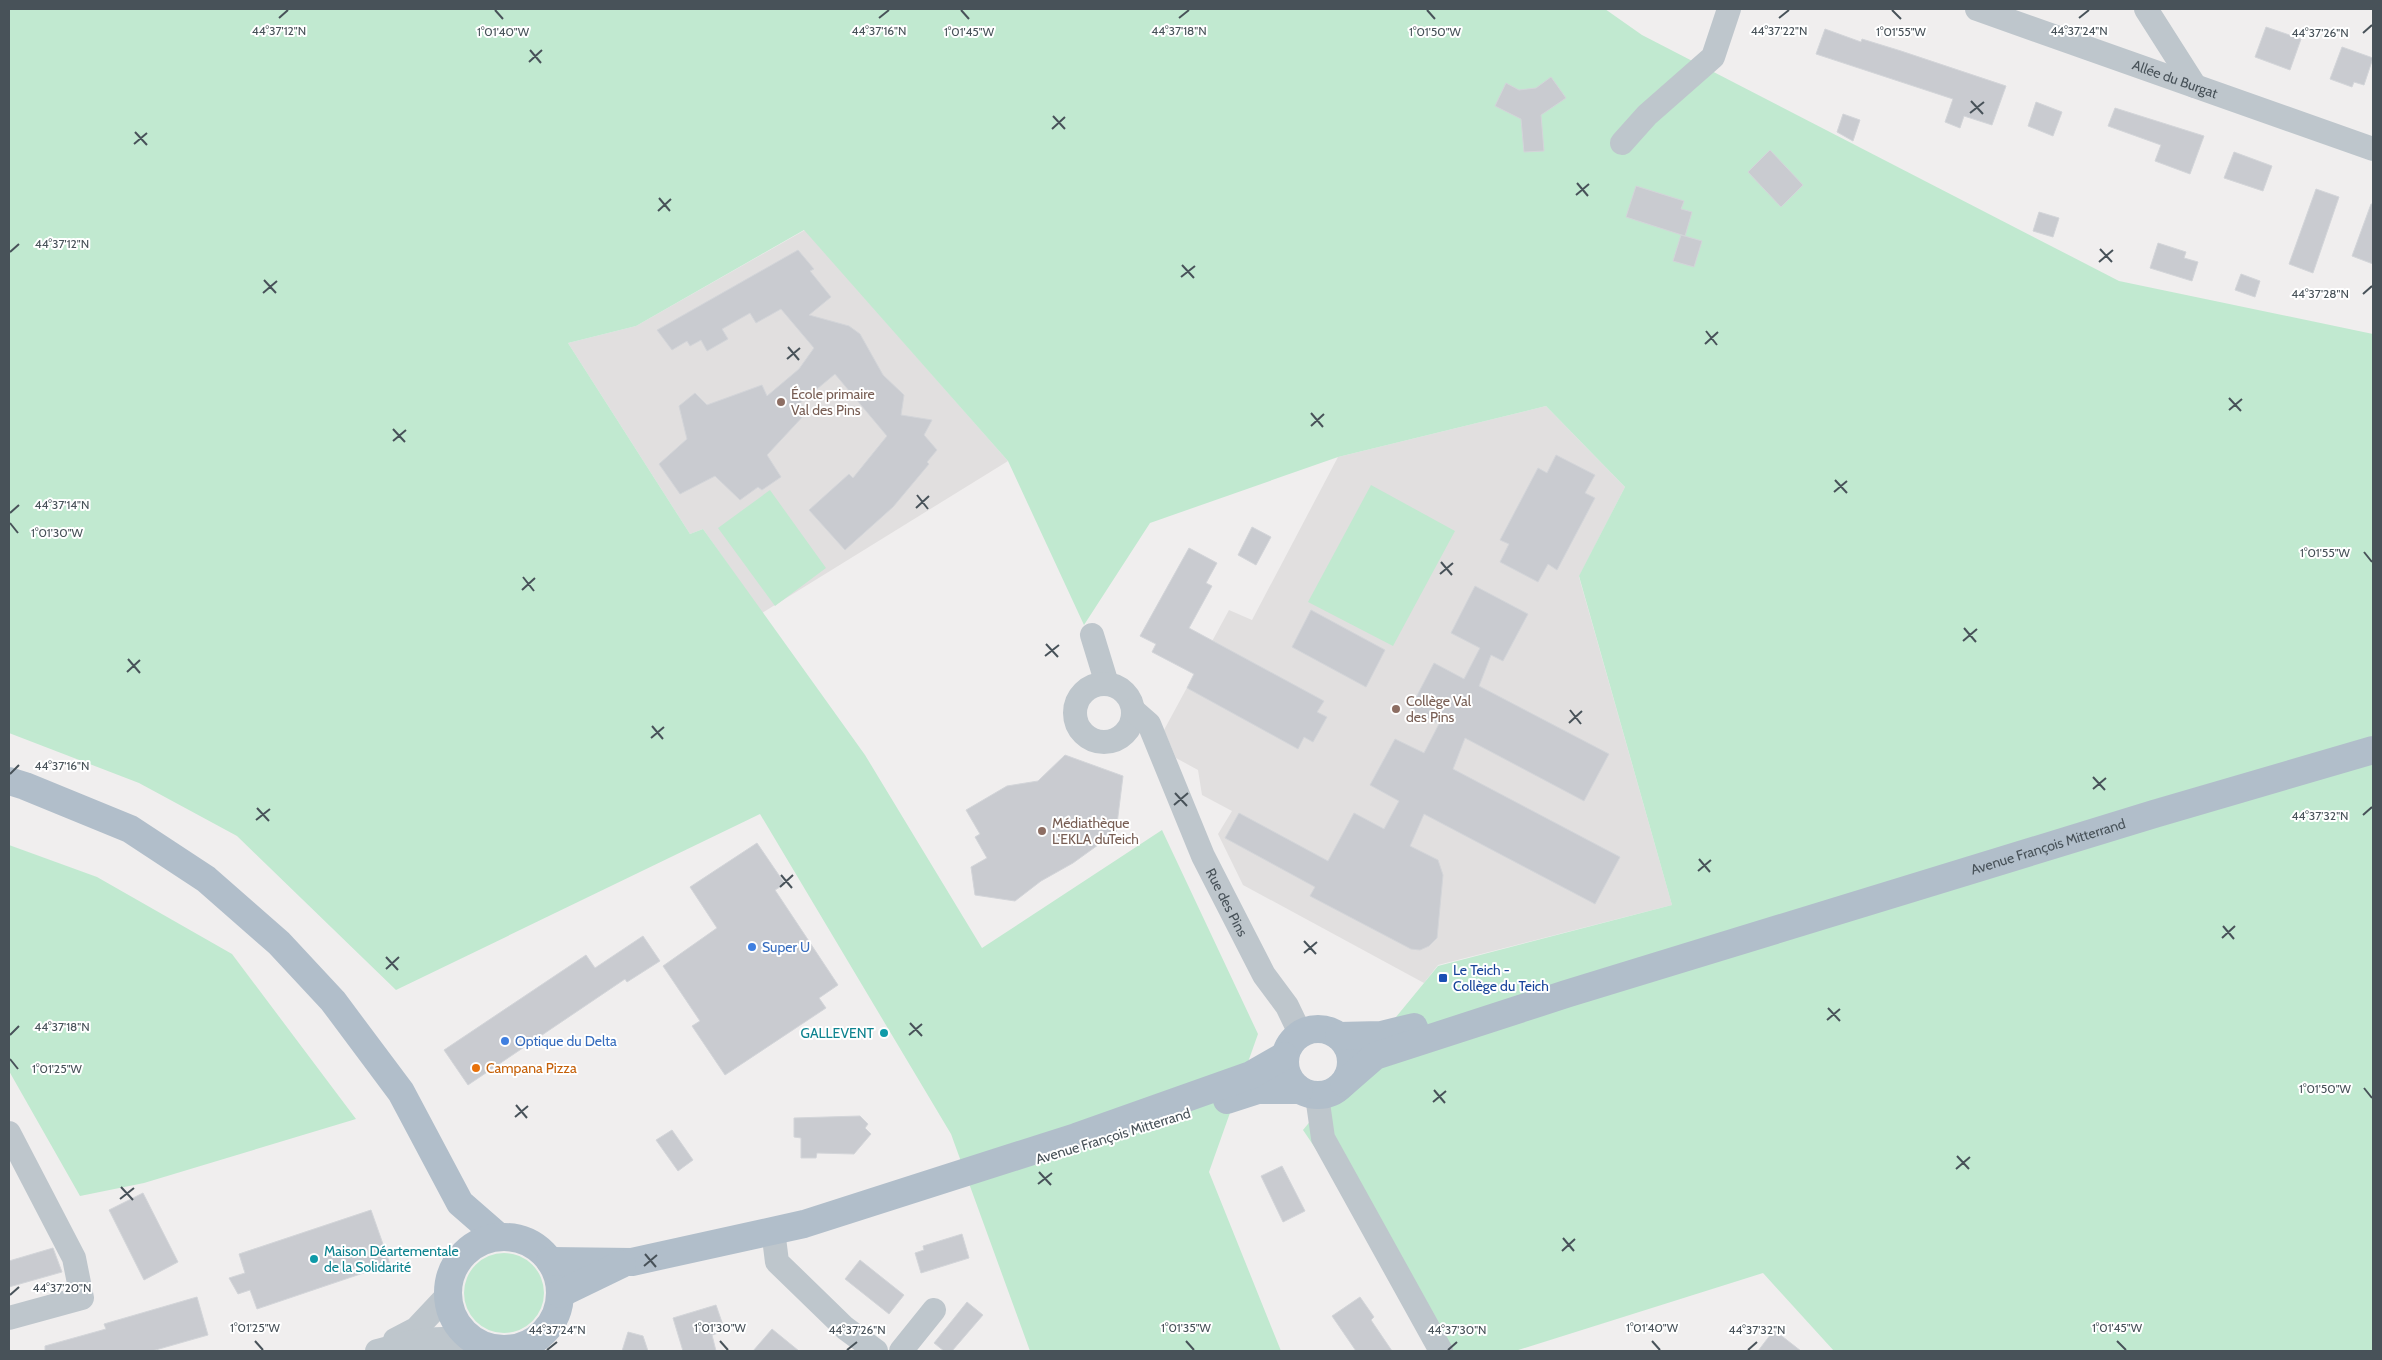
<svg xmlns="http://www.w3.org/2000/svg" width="2382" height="1360" viewBox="0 0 2382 1360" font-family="Cabin,sans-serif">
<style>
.education{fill:#e1dfdf}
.green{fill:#c1e9d0}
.building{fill:#c9cbd0;stroke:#d3d5d9}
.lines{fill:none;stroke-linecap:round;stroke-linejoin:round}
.minor{stroke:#bec6cc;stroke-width:24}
.major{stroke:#b1beca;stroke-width:28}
.ticks{fill:none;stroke:#485259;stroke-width:2}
.education-dot{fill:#8d6e63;stroke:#fff;stroke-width:2}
.shop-dot{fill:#3f7fe0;stroke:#fff;stroke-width:2}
.transit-dot{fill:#1a4fb4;stroke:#fff;stroke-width:2}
.culture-dot{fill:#0f9aa8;stroke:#fff;stroke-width:2}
.food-dot{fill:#e8710a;stroke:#fff;stroke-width:2}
.labels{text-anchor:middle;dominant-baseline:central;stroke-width:4;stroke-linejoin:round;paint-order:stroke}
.street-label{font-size:14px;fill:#485259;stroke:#fff}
.education-label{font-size:14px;fill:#785e54;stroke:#fff;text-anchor:start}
.shop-label{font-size:14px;fill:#366cbe;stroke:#fff;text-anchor:start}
.transit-label{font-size:14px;fill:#164399;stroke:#fff;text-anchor:start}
.culture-label{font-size:14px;fill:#0d838f;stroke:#fff;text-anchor:end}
.food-label{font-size:14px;fill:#c56008;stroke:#fff;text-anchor:start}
.ticks-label{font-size:12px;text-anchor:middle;fill:#485259;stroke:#fff;stroke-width:4;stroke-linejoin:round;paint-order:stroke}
</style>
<rect width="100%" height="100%" fill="#f0eeee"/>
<!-- education -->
<path class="education" d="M805,230L1008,461L762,613L703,529L690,534L568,343L636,326Z
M1546,406L1625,487L1579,577L1672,905L1438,965L1424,983L1243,885L1218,834L1232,811L1202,795L1198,770L1176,758L1164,730L1229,610L1252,620L1338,457Z"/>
<!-- green -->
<path class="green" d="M9,9H1605L1642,35L2119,281L2373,334V1351H1834L1763,1273L1515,1351H1453L1303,1130L1438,966L1672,905L1579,576L1625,487L1546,406L1338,457L1150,523L1084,625L1008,461L804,230L636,326L568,343L690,534L703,529L865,755L982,948L1162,830L1258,1034L1209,1172L1281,1351H1030L951,1134L760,814L396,990L237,836L139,783L9,733Z
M1371,485L1455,531L1393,646L1308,602Z
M770,490L826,568L775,606L718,528Z
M9,845L97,877L232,954L356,1119L144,1183L80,1196L9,1071Z
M464 1293a40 40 0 1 1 80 0a40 40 0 1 1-80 0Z"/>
<!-- building -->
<path class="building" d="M2266,27L2301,39L2290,70L2255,57Z
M1825,29L1861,42L1862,39L1901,51L2006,86L1992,125L1964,116L1960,128L1945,122L1953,99L1816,54Z
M2342,47L2373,58L2364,85L2354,82L2352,87L2330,79Z
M1551,77L1566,98L1541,115L1544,151L1524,152L1521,119L1495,106L1506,83L1519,90L1536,88Z
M2036,102L2062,112L2053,136L2028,126Z
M2115,108L2204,136L2190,174L2155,161L2161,145L2108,126Z
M1843,114L1860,120L1853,141L1837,132Z
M1770,150L1803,185L1781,207L1748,172Z
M2234,152L2272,166L2263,191L2224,178Z
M1636,186L1684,201L1681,209L1692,212L1685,236L1626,217Z
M2316,189L2339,197L2313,273L2289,264Z
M2371,204H2373V264L2352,256Z
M2039,212L2059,218L2053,237L2033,231Z
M1681,235L1702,241L1694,267L1673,261Z
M2158,243L2186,252L2184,258L2198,262L2192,281L2150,268Z
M798,250L814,269L810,271L831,297L809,315L849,326L860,334L883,375L904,395L901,415L932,420L924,435L937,450L927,462L929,464L893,507L845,550L809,510L849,474L853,478L887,436L835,374L800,403L807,412L767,455L781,477L762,490L758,487L740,500L715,476L680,494L659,464L687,439L679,406L695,393L707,405L762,385L767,396L799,369L814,348L781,309L756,323L750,313L722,329L728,339L707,351L701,340L690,346L687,341L672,350L657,330Z
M2241,274L2260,281L2255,297L2235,290Z
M1556,455L1595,475L1585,493L1595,498L1557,570L1548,564L1538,582L1500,562L1509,544L1500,540L1538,468L1547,473Z
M1252,527L1271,537L1256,565L1238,555Z
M1189,548L1217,563L1206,583L1212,586L1189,628L1324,701L1317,712L1327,717L1313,742L1304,737L1298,749L1187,688L1194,674L1152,652L1156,644L1140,636Z
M1475,586L1528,614L1503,661L1491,655L1479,686L1609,754L1584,801L1465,738L1453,769L1620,857L1595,904L1424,814L1410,846L1438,860L1443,875L1437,938L1429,946L1420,950L1411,949L1310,896L1315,887L1225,838L1239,813L1328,861L1354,813L1384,829L1399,801L1370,785L1395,739L1424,753L1439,724L1410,709L1434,663L1464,679L1480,648L1451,633Z
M1311,610L1385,650L1366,687L1292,647Z
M1065,755L1123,776L1116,832L1073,863L1041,881L1015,901L975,895L971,867L987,858L975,837L980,834L966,810L1007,786L1038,781Z
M757,843L785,884L775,890L838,985L819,998L826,1008L725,1075L692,1026L700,1021L663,966L717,928L690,887Z
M643,936L660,961L627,982L625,979L468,1085L444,1050L586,955L595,968Z
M860,1116L868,1124L865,1128L871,1134L854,1154L817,1153L816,1158H801V1138L794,1137V1118Z
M672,1130L693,1160L678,1171L656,1140Z
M1282,1166L1305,1211L1283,1222L1261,1176Z
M143,1193L178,1262L144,1280L109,1210Z
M371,1210L390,1264L257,1309L250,1290L238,1294L229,1278L245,1273L239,1254Z
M962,1234L969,1258L921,1273L915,1253L924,1250L923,1246Z
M53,1248L62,1272L9,1287V1261Z
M860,1260L904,1295L889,1314L845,1279Z
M197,1297L208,1335L152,1351H45V1346L106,1329L104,1324Z
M1360,1297L1374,1317L1371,1320L1392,1351H1356L1332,1316Z
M967,1302L983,1315L952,1351H944L934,1343Z
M716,1305L725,1331L712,1335L716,1351H683L673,1318Z
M772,1329L799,1351H753Z
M1774,1330L1801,1351H1758Z
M628,1332L643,1336L648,1351H622Z"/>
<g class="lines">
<!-- minor -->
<g class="minor">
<path id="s1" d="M1977,9L2373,149"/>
<path d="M2146,9L2195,86"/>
<path d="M1622,143L1647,115L1713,57L1729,9"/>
<path d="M1092,635L1107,684"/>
<circle cx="1104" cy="713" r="29"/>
<path id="s2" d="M1133,710L1149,724L1203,856L1264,975L1287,1006L1300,1033"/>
<path d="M1317,1096L1323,1138L1441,1351"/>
<path d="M9,1133L74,1258L82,1298L9,1318"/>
<path d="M773,1230L777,1262L845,1328L876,1351"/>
<path d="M395,1340L416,1329L448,1295"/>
<path d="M377,1351C416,1341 436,1334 477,1343"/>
<path d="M901,1351L934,1310"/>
</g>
<!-- major -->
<g class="major">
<path d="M9,781L25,786L130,829L206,879L279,943L333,1001L401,1092L460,1203L499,1237"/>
<circle cx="1318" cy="1062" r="33"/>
<path d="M1339,1036L1381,1035L1414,1027"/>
<path id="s3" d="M1344,1083L1375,1056L1566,994L2154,814L2373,750"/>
<path d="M1227,1100L1258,1090H1299"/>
<circle cx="504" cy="1293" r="56"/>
<path d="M550,1261L632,1262L804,1224L1076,1137L1251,1075L1284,1056"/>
<path d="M560,1294L622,1264"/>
</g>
</g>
<!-- ticks -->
<path class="ticks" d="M495,10L503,19M961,10L969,19M1427,10L1435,19M1892,10L1901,19M279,18L288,10M879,18L889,10M1179,18L1189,10M1779,18L1789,10M2079,18L2089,10M2363,33L2372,25M530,50L541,63M529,62L542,50M1971,101L1983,114M1970,113L1984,102M1053,116L1065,129M1052,129L1065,117M135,132L147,145M134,144L147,133M1577,183L1588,196M1576,195L1589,184M659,198L670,211M658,211L671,199M2100,249L2112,262M10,252L19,244M2099,262L2113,250M1182,265L1194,278M1181,277L1195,266M264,280L276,293M263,293L277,281M2363,294L2372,286M1706,331L1717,345M1705,344L1718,332M788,347L799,360M787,359L800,348M2229,398L2241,411M2229,410L2242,399M1311,413L1323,427M1311,426L1324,414M393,429L405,442M393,441L406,430M1835,480L1847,493M1834,492L1847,481M917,495L928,509M916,508L929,496M10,513L19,505M10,523L18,533M2364,552L2372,562M1441,562L1452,575M1440,574L1453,563M523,577L534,591M522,590L535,578M1964,628L1976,642M1963,641L1977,629M1046,644L1058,657M1045,656L1059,645M128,659L140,673M127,672L140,660M1570,710L1581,724M1569,723L1582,711M652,726L663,739M651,738L664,727M10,774L19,765M2093,777L2105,790M2093,789L2106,778M1175,793L1187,806M1174,805L1188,793M257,808L269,821M2363,815L2372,807M256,820L270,809M1699,859L1710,872M1698,871L1711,860M781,875L792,888M780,887L793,875M2223,926L2234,939M2222,938L2235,926M1304,941L1316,954M1304,953L1317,942M386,957L398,970M386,969L399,957M1828,1008L1840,1021M1827,1020L1840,1009M910,1023L922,1036M10,1035L19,1026M909,1035L922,1024M10,1059L18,1069M2364,1088L2372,1098M1434,1090L1445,1103M1433,1102L1446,1091M516,1105L527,1118M515,1117L528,1106M1957,1156L1969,1169M1956,1169L1970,1157M1039,1172L1051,1185M1038,1184L1052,1173M121,1187L133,1200M120,1199L134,1188M1563,1238L1574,1251M1562,1251L1575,1239M645,1254L656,1267M644,1266L657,1255M10,1295L19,1287M255,1341L263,1350M720,1341L728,1350M1186,1341L1194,1350M1652,1341L1660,1350M2117,1341L2126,1350M547,1350L557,1342M847,1350L857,1342M1448,1350L1457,1342M1748,1350L1757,1342"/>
<!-- markers -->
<g class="education-dot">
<circle cx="781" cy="402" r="5"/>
<circle cx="1396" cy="709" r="5"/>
<circle cx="1042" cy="831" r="5"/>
</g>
<g class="shop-dot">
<circle cx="752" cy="947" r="5"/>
<circle cx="505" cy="1041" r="5"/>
</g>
<rect class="transit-dot" x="1438" y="973" width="10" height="10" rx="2.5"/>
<g class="culture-dot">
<circle cx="884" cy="1033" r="5"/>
<circle cx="314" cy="1259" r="5"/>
</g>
<circle class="food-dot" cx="476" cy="1068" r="5"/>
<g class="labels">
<!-- street labels -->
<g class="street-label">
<text stroke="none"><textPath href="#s1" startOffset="210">Allée du Burgat</textPath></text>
<text stroke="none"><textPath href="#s3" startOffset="746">Avenue François Mitterrand</textPath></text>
<text stroke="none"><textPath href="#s2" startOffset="216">Rue des Pins</textPath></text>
<text transform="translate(1113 1136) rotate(-17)">Avenue François Mitterrand</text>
</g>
<!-- education labels -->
<g class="education-label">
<text x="791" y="394">École primaire<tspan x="791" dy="16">Val des Pins</tspan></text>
<text x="1406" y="701">Collège Val<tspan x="1406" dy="16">des Pins</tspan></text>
<text x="1052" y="823">Médiathèque<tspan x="1052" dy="16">L'EKLA duTeich</tspan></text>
</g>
<!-- shop labels -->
<g class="shop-label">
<text x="762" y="947">Super U</text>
<text x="515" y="1041">Optique du Delta</text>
</g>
<!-- transit labels -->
<g class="transit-label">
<text x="1453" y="970">Le Teich -<tspan x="1453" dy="16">Collège du Teich</tspan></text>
</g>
<!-- culture labels -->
<g class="culture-label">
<text x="874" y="1033">GALLEVENT</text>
<text x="324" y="1251" text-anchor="start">Maison Déartementale<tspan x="324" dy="16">de la Solidarité</tspan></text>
</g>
<!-- food labels -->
<g class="food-label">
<text x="486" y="1068">Campana Pizza</text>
</g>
</g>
<g class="ticks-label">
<text x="279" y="35">44°37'12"N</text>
<text x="879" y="35">44°37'16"N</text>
<text x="1179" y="35">44°37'18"N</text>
<text x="1779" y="35">44°37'22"N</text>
<text x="2079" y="35">44°37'24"N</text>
<text x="503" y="36">1°01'40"W</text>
<text x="969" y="36">1°01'45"W</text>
<text x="1435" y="36">1°01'50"W</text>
<text x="1901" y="36">1°01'55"W</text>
<text x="2320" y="37">44°37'26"N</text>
<text x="62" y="248">44°37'12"N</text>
<text x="2320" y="298">44°37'28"N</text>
<text x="62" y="509">44°37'14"N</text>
<text x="57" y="537">1°01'30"W</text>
<text x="2325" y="557">1°01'55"W</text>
<text x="62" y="770">44°37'16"N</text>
<text x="2320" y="820">44°37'32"N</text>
<text x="62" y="1031">44°37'18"N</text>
<text x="57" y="1073">1°01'25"W</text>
<text x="2325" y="1093">1°01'50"W</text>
<text x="62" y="1292">44°37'20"N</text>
<text x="255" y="1332">1°01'25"W</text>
<text x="720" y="1332">1°01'30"W</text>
<text x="1186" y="1332">1°01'35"W</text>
<text x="1652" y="1332">1°01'40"W</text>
<text x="2117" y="1332">1°01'45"W</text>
<text x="557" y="1334">44°37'24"N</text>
<text x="857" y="1334">44°37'26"N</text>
<text x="1457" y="1334">44°37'30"N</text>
<text x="1757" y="1334">44°37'32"N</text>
</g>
<!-- border -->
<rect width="2382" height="1360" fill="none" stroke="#485259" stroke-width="20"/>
</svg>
